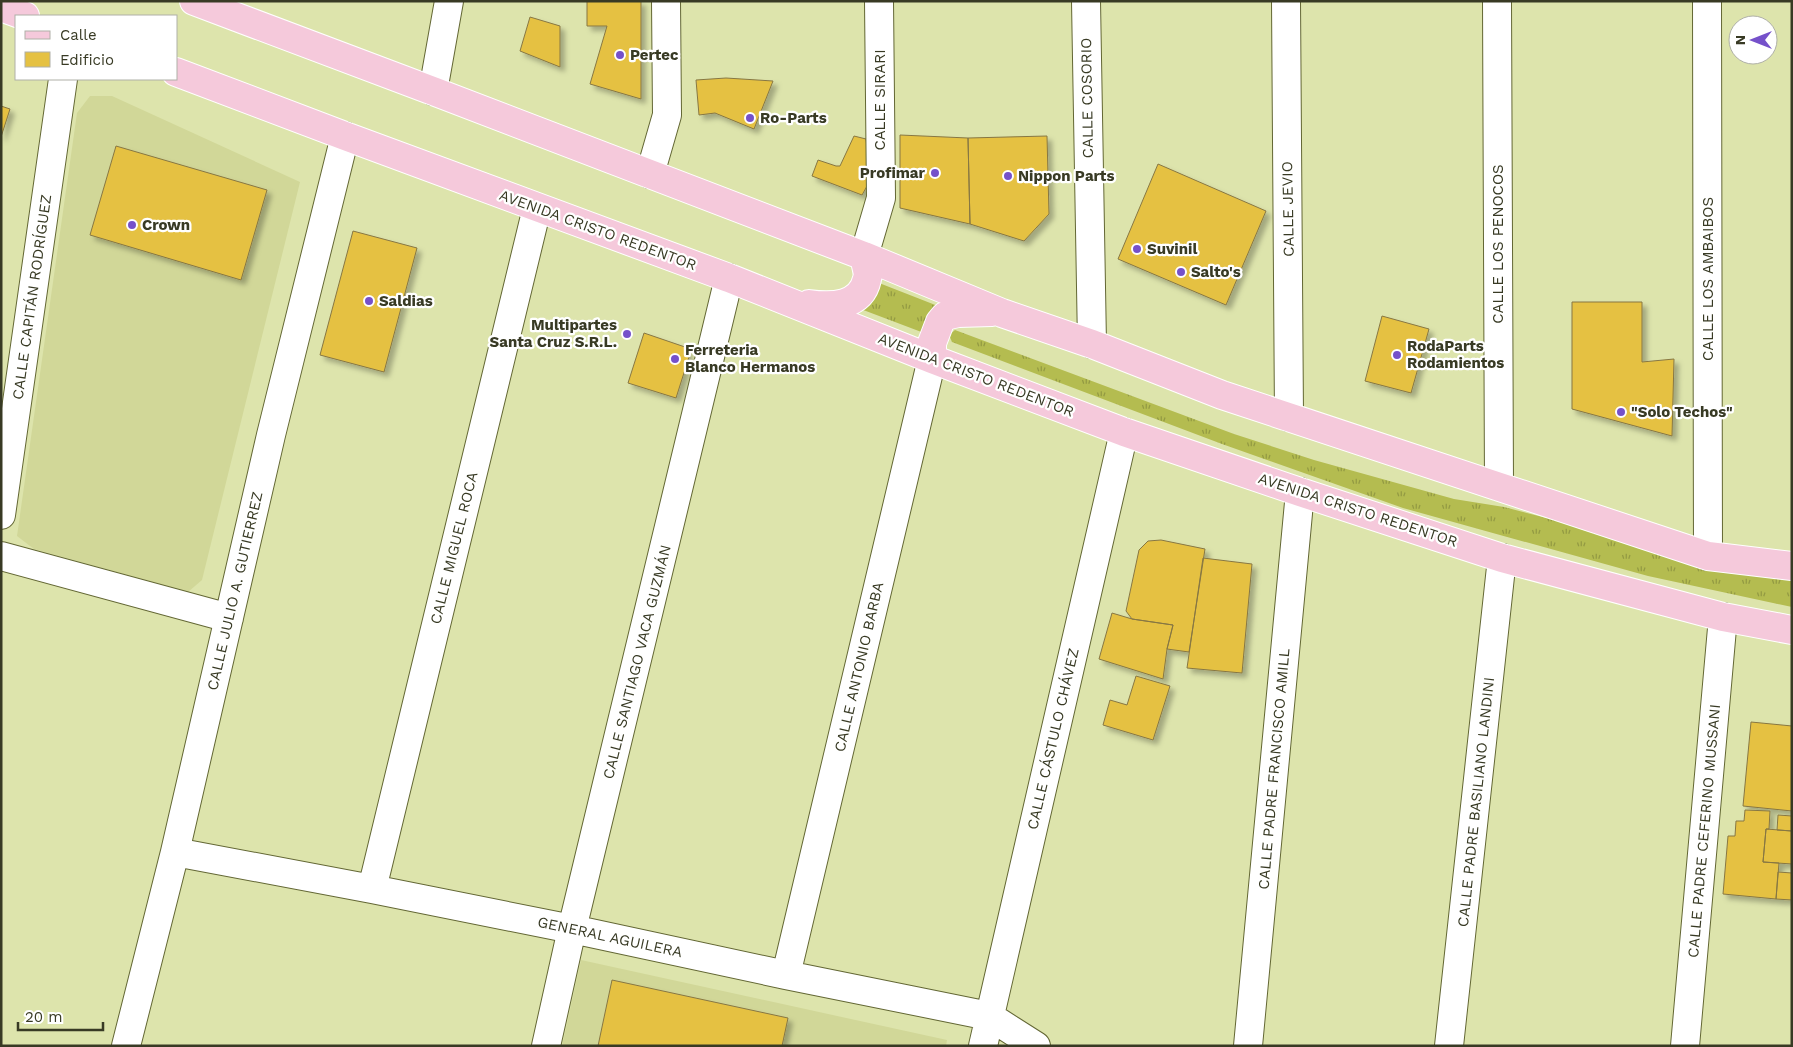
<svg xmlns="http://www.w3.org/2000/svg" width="1793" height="1047" viewBox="0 0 1793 1047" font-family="'Work Sans',sans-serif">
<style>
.built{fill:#d1d798}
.grass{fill:url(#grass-tufts)}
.building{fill:#e5c142;stroke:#877743;filter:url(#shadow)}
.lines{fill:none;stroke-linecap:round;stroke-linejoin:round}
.minor-casing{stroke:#636734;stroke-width:30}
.primary-casing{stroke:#fff;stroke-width:30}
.minor{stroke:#fff;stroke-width:28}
.primary{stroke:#f5c9db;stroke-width:28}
.poi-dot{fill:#7551ca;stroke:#fff;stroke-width:2}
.labels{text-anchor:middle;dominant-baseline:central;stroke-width:4.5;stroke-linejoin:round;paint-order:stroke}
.poi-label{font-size:15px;font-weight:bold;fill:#383a24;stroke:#fff;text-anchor:start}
.street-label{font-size:15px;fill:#383a24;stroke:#fff}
</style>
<defs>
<pattern id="grass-tufts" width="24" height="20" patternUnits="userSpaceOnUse" patternTransform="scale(1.25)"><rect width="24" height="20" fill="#b4bc50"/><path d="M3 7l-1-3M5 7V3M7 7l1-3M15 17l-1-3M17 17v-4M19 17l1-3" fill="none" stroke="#939a42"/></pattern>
<filter id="shadow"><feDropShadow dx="4.5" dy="4.5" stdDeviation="2.5" flood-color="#0004"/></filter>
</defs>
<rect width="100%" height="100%" fill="#dde4ac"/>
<!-- built -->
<path class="built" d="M90,96H112L300,182L202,580L188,592L34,549L17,536L77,113Z
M581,960L947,1040L946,1046H562Z"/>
<!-- grass -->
<path class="grass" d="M874,281L943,308L924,333L858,308Z
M955,330L1234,434L1314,460L1454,499L1504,507L1667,549L1792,576V607L1648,576L1403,508L1222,444L952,342L949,335Z"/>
<!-- building -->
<path class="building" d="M587,1H641V99L590,84L607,26H587Z
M530,17L560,26V67L520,51Z
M726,78L773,81L754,129L715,113L699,115L696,80Z
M1,106L10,109L1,137Z
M900,135L968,138L970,224L900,208Z
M854,136L866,139L871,179L862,195L812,176L818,160L836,166H840Z
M1047,136L1049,214L1024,241L970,224L968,138Z
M116,146L267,190L241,280L90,235Z
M1158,164L1266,211L1226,305L1118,259Z
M353,231L417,248L384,372L320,355Z
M1572,302H1642V362L1674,359L1672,436L1572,409Z
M1382,316L1429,329L1411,393L1365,381Z
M644,333L685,347L689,357L676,398L628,383Z
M1161,540L1205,549L1189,652L1167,649L1173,625L1132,619L1126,611L1139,550L1148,541Z
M1203,558L1252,564L1242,673L1187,668Z
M1112,613L1132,619L1173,625L1167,649L1163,679L1099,659Z
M1136,676L1170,686L1153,740L1103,725L1110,700L1127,705Z
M1751,722L1792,726V811L1743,806Z
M1745,810L1770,811L1769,829H1766L1763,862L1779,863L1776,899L1723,894L1728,836H1735L1736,821H1744Z
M1778,815L1792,816V831L1777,830Z
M1766,829L1792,831V864L1763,862Z
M1778,872L1792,873V900L1776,899Z
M612,980L788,1018L782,1046H598Z"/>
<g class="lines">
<defs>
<path id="minor" d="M1086,1L1092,344
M1286,1L1289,417
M1497,1L1499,486
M1707,1L1708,556
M433,91L449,1
M650,174L667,115L666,1
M864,256L881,198L879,1
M1,515L63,79
M1,556L229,618
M175,852L372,889L572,929L786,975L989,1016L1036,1046
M372,889L537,208
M786,975L932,359
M126,1046L175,852L271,435L345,136
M546,1046L572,929L729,278
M983,1046L1124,432
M1248,1046L1300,492
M1449,1046L1502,558
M1685,1046L1723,617"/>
<path id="primary" d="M194,1L433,91L864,256L1002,313L1092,344L1222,395L1708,556L1792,566
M1,7L25,16
M176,72L345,136L729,278L932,359L1124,432L1300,492L1502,558L1723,617L1792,630
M809,304C831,307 861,307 867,279C869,273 865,263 864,256
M932,359V343L940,322L945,316L958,313L992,312"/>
</defs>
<!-- minor casing -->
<use href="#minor" class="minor-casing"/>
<!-- primary casing -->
<use href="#primary" class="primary-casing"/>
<!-- minor -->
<use href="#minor" class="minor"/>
<!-- primary -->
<use href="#primary" class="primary"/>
</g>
<!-- markers -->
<g class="poi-dot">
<circle cx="620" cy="55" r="5"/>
<circle cx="750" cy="118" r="5"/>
<circle cx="935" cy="173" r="5"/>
<circle cx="1008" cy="176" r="5"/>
<circle cx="132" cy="225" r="5"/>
<circle cx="1137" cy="249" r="5"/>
<circle cx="1181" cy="272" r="5"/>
<circle cx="369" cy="301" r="5"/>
<circle cx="627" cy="334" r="5"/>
<circle cx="1397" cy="355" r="5"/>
<circle cx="675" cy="359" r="5"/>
<circle cx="1621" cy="412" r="5"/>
</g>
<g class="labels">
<!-- poi labels -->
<g class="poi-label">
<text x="630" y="55">Pertec</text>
<text x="760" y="118">Ro-Parts</text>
<text x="925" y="173" text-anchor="end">Profimar</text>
<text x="1018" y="176">Nippon Parts</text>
<text x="142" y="225">Crown</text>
<text x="1147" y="249">Suvinil</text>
<text x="1191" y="272">Salto's</text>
<text x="379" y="301">Saldias</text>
<text x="617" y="325" text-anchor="end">Multipartes<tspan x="617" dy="17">Santa Cruz S.R.L.</tspan></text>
<text x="1407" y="346">RodaParts<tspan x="1407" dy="17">Rodamientos</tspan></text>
<text x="685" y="350">Ferreteria<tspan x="685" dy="17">Blanco Hermanos</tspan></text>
<text x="1631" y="412">"Solo Techos"</text>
</g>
<!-- street labels -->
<g class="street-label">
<text transform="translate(1087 98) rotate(-91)">CALLE COSORIO</text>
<text transform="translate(880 100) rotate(-90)">CALLE SIRARI</text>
<text transform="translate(1288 209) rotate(-91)">CALLE JEVIO</text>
<text transform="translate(598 230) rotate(20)">AVENIDA CRISTO REDENTOR</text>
<text transform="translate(1498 244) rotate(-90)">CALLE LOS PENOCOS</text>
<text transform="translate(1708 279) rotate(-90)">CALLE LOS AMBAIBOS</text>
<text transform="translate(32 297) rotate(-82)">CALLE CAPITÁN RODRÍGUEZ</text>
<text transform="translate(976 375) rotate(21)">AVENIDA CRISTO REDENTOR</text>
<text transform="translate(1358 510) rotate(18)">AVENIDA CRISTO REDENTOR</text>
<text transform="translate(454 548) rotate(-76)">CALLE MIGUEL ROCA</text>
<text transform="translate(235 591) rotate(-77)">CALLE JULIO A. GUTIERREZ</text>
<text transform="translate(637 662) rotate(-76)">CALLE SANTIAGO VACA GUZMÁN</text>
<text transform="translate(859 667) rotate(-77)">CALLE ANTONIO BARBA</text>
<text transform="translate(1053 739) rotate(-77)">CALLE CÁSTULO CHÁVEZ</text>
<text transform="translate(1274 769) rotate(-85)">CALLE PADRE FRANCISCO AMILL</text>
<text transform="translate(1476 802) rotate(-84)">CALLE PADRE BASILIANO LANDINI</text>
<text transform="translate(1704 831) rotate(-85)">CALLE PADRE CEFERINO MUSSANI</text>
<text transform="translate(610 937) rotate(12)">GENERAL AGUILERA</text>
</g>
</g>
<!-- border -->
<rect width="1793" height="1047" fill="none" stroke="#383a24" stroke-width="5"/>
<!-- legend -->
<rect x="15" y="15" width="162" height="65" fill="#ffffff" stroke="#afb0a7"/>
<rect x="25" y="31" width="25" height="8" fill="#f5c9db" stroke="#afb0a7"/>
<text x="60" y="40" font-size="15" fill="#383a24">Calle</text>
<rect x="25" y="52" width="25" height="15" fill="#e5c142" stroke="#afb0a7"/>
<text x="60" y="65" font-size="15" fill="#383a24">Edificio</text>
<!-- north arrow -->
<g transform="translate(1753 40) rotate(270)"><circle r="24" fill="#ffffff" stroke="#afb0a7"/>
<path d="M0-4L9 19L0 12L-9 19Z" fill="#7551ca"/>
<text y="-8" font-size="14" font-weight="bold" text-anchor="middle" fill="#383a24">N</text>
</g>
<!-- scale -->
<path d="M18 1022v8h85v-8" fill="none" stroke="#383a24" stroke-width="2.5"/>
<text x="25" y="1022" font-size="15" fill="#383a24" stroke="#ffffff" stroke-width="4" paint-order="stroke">20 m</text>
</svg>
